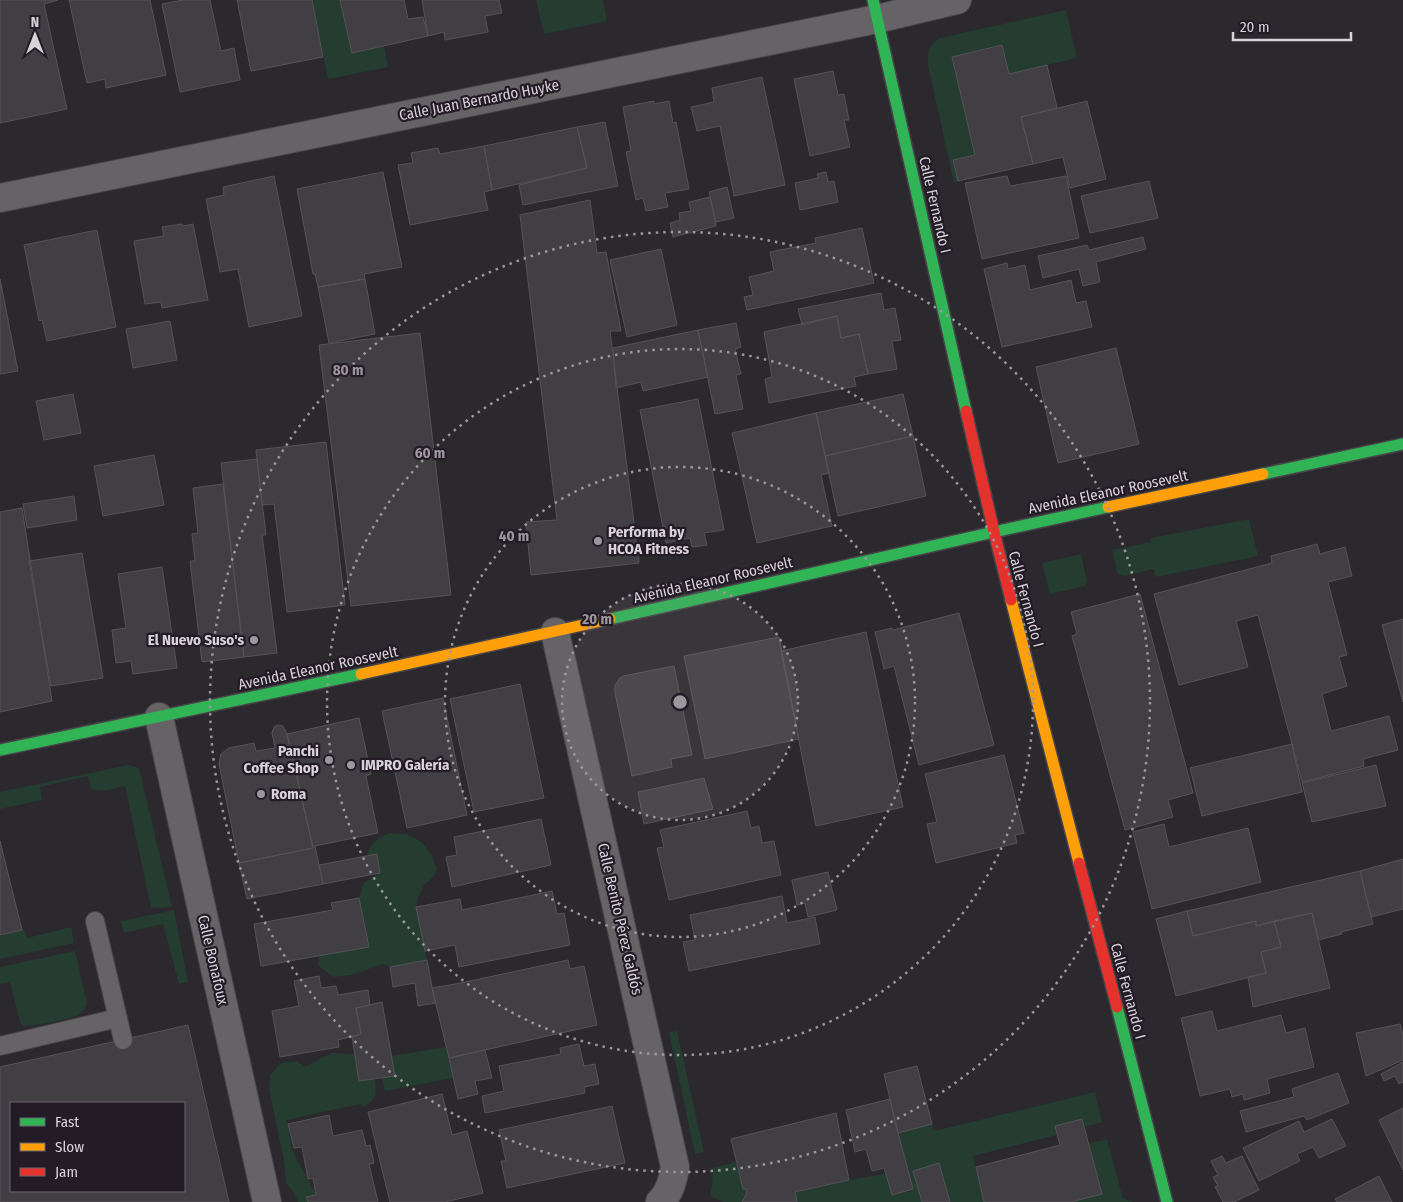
<svg xmlns="http://www.w3.org/2000/svg" width="1403" height="1202" viewBox="0 0 1403 1202" font-family="'Fira Sans Condensed',sans-serif">
<style>
.green{fill:#253c31}
.building{fill:#413f43;stroke:#565358;fill-rule:evenodd}
.lines{fill:none;stroke-linecap:round;stroke-linejoin:round}
.lane-casing{stroke:#474449;stroke-width:20}
.street-casing{stroke:#474449;stroke-width:30}
.fast-casing{stroke:#474449;stroke-width:14}
.slow-casing{stroke:#474449;stroke-width:14}
.jam-casing{stroke:#474449;stroke-width:14}
.lane{stroke:#666367;stroke-width:18}
.street{stroke:#666367;stroke-width:28}
.fast{stroke:#30b455;stroke-width:11}
.slow{stroke:#ff9f0a;stroke-width:11}
.jam{stroke:#e5322d;stroke-width:11}
.ring{fill:none;stroke:#9b979d;stroke-width:2.5;stroke-dasharray:2.5 5}
.poi-dot{fill:#9b979d;stroke:#231c26;stroke-width:2}
.labels{text-anchor:middle;dominant-baseline:central;stroke-width:4.5;stroke-linejoin:round;paint-order:stroke}
.street-label{font-size:15px;fill:#d7d3d9;stroke:#231c26}
.poi-label{font-size:15px;font-weight:bold;fill:#d7d3d9;stroke:#231c26;text-anchor:start}
.centre{fill:#9b979d;stroke:#231c26;stroke-width:2.5}
.ring-label{font-size:15px;text-anchor:middle;font-weight:bold;fill:#9b979d;stroke:#231c26;stroke-width:4.5;stroke-linejoin:round;paint-order:stroke}
</style>
<rect width="100%" height="100%" fill="#2b282e"/>
<!-- green -->
<path class="green" d="M312,0H340L352,52L384,46L388,67L328,79Z
M536,0H603L607,21L544,34Z
M1066,10L1077,58L1009,74L1002,45L952,57L975,155L953,160L958,181L954,183L928,65C927,53 929,44 940,38Z
M1249,519L1258,556L1156,577L1154,569L1125,576L1118,574L1117,571L1112,550L1151,542V538Z
M1081,554L1087,581L1085,586L1050,594L1042,563Z
M128,765L139,768L172,907L151,908L125,786C114,788 101,794 91,788L88,776L40,787L42,800L0,809V792Z
M392,833L407,834L422,842L432,856L437,869L434,876L425,884L418,897L416,907L427,960L390,967L383,964L351,975L334,977L318,966L319,956L369,947L359,898L364,882L380,873L377,855L367,856C370,842 379,836 392,833Z
M174,910L188,982L179,984L163,924L124,933L121,921Z
M71,927L74,943L0,959V935L24,929L27,938Z
M75,951L87,1003C85,1006 84,1011 81,1013C74,1020 34,1025 23,1027L20,1022L10,982L0,984V967Z
M677,1031L704,1152L695,1154L669,1032Z
M446,1047L453,1078L385,1091L382,1078L395,1075L392,1056Z
M331,1053L354,1054L359,1081L375,1079C376,1094 378,1100 363,1107L360,1104L287,1120L292,1150L316,1195L307,1197L308,1202H298L294,1193L286,1183L284,1161L269,1089L270,1075L281,1063L297,1061L305,1067Z
M1095,1092L1102,1122L1085,1127L1082,1119L1055,1126L1057,1135L973,1156L984,1202H950L939,1164L914,1171L922,1202H797L795,1192L849,1180L885,1174L892,1195L913,1190L898,1133L932,1124L934,1131Z
M1107,1139L1123,1199H1125L1134,1202H1071L1101,1194L1089,1143Z
M736,1162L743,1189H747L746,1195L742,1202H724L710,1196L712,1186L713,1168Z"/>
<!-- building -->
<path class="building" d="M0,0H58L44,4L67,109L0,123Z
M69,0H150L166,75L106,88L105,79L87,83Z
M183,0H210L221,51L234,48L240,80L180,92L162,4Z
M237,0H312L323,57L251,71Z
M340,0H404L408,19L423,17L428,36L352,53Z
M422,0H499L502,13L485,16L488,32L445,40L444,32L428,36Z
M1002,45L1009,74L1047,65L1057,108L1021,117L1033,164L958,181L953,160L975,155L952,57Z
M833,71L838,95L844,94L849,120H844L850,147L810,156L794,79Z
M762,77L785,185L734,196L720,126L697,131L691,107L714,102L712,88Z
M654,101V104L669,101L673,123L676,122L689,189L665,193L668,207L646,211L643,198L636,200L626,152L631,151L623,107Z
M1087,101L1106,179L1070,188L1063,157L1033,164L1021,117Z
M605,122L618,186L523,205L519,185L587,168L577,127Z
M577,127L587,168L492,190L484,146Z
M484,146L492,190L484,192L488,210L410,225L398,165L413,163L411,153L438,148L440,154Z
M383,172L402,267L364,274L365,279L318,287L315,274H313L297,189Z
M826,172L828,182L834,181L838,202L800,210L795,183L818,178L817,174Z
M274,176L302,316L249,327L238,269L220,272L206,199L224,195L223,187Z
M1007,176L1010,186L1066,176L1079,238L982,259L965,183Z
M1149,181L1158,218L1090,233L1081,196Z
M727,187L734,218L716,222L709,192Z
M710,197L716,226L673,237L670,223L680,220L679,213L691,211L689,202Z
M590,200L597,253L606,252L621,331H610L639,563L531,575L526,522L557,520L520,215Z
M182,224L183,226L193,224L208,300L162,308L161,302L145,304L134,241L164,236L162,227Z
M862,228L874,283L747,310L744,297L753,295L749,277L774,271L770,252L816,243L815,238Z
M97,230L116,327L47,341L42,320L39,321L24,245Z
M1143,237L1146,249L1096,262L1100,282L1083,286L1079,269L1043,278L1038,256L1087,245L1089,250Z
M661,249L677,325L627,337L610,260Z
M1007,263L1008,269L1025,265L1030,290L1071,280L1076,303L1086,301L1092,327L1002,347L984,269Z
M0,279L18,371L0,374Z
M365,279L375,334L329,343L318,287Z
M881,293L884,310L895,308L901,340L892,341L897,369L868,374L859,334L841,338L837,316L802,325L798,309Z
M837,316L841,338L859,334L868,374L854,377L856,386L769,403L765,379L772,377L764,332Z
M170,321L177,360L133,368L126,329Z
M736,323L741,347L735,349L741,374L736,375L743,409L715,414L698,330Z
M698,330L708,377L643,391L641,382L616,388L613,348Z
M420,333L451,595L351,606L319,345Z
M1116,348L1139,444L1058,463L1036,367Z
M73,394L81,433L44,440L36,401Z
M903,394L913,436L825,456L816,413Z
M698,399L724,530L704,533L707,545L692,547L690,538L666,543L640,410Z
M816,413L829,473L821,475L832,526L757,543L732,433Z
M913,436L926,496L838,516L825,456Z
M326,442L345,605L287,612L274,504L262,505L256,450Z
M154,455L164,505L103,516L94,466Z
M257,459L266,535H262L277,653L244,657L221,463Z
M223,484L244,657L202,662L190,561H195L192,534L198,533L193,488Z
M74,496L77,520L27,528L23,504Z
M22,508L52,701L0,712V512Z
M1317,544L1320,554L1345,547L1352,576L1328,582L1347,655L1339,657L1347,686L1322,694L1331,731L1389,716L1398,750L1363,759L1364,766L1302,782L1258,615L1236,621L1248,667L1179,685L1154,594L1272,563L1271,556Z
M82,553L103,678L51,686L29,561Z
M162,567L177,668L133,674L131,661L116,663L112,630L126,628L118,574Z
M1140,594L1193,793L1168,800L1173,817L1125,830L1072,636L1077,634L1071,612Z
M959,613L994,745L919,765L894,666L884,669L875,632L892,628L893,630Z
M1403,619V702L1382,625Z
M866,632L903,807L816,826L781,651Z
M779,637L799,739L705,759L684,656Z
M674,666L692,755L671,759L672,767L632,776L615,693V685L620,678L623,676Z
M520,684L544,798L474,812L450,699Z
M443,698L467,815L407,828L382,711Z
M359,718L371,774L366,776L378,833L315,846L313,848L287,734Z
M277,725L283,726L287,734L313,848L239,863L219,764L221,754L229,748L254,743L256,751L275,748L272,733L274,727Z
M1292,744L1302,792L1202,816L1190,768Z
M1004,755L1024,833L1015,835L1017,843L936,863L927,824L937,822L925,774Z
M1376,765L1386,806L1312,822L1302,783Z
M704,778L713,809L644,824L638,792Z
M747,811L751,828L759,826L762,843L774,841L781,875L669,900L657,848L664,847L660,830Z
M541,819L551,865L452,887L446,857L457,855L454,837Z
M1164,824L1169,847L1248,828L1261,882L1152,909L1133,832Z
M0,841L22,930L0,935Z
M315,846L323,884L247,899L239,863L313,848Z
M377,854L380,873L323,884L319,865Z
M1403,859V909L1371,917L1360,871Z
M1360,871L1373,924L1341,932L1342,934L1318,940L1312,913L1256,926V921L1193,936L1187,911Z
M828,872L837,910L808,917L805,903L797,905L792,880Z
M552,891L557,914L564,913L570,945L459,967L455,945L425,951L416,907L460,899L462,910Z
M782,896L787,923L815,917L820,944L689,971L683,942L695,940L690,915Z
M359,898L369,947L261,966L254,924L333,910L331,903Z
M1187,911L1193,936L1256,921V926L1274,921L1281,947L1261,952L1266,973L1176,996L1156,919Z
M1312,913L1330,988L1253,1007L1248,977L1266,973L1261,952L1281,947L1274,921Z
M427,960L435,1003L418,1006L415,983L393,987L390,967Z
M568,960L570,969L584,966L597,1025L449,1058L432,988L461,983Z
M319,976L321,988L336,986L338,995L368,990L370,1005L356,1008L361,1034L338,1040L339,1047L280,1057L272,1011L299,1006L294,981Z
M382,1002L395,1076L359,1081L352,1037L361,1034L356,1008Z
M1212,1011L1217,1031L1281,1015L1286,1033L1305,1028L1314,1067L1267,1079L1270,1093L1244,1100L1243,1094L1232,1097L1230,1089L1200,1096L1181,1018Z
M1400,1024L1403,1035V1060L1366,1076L1356,1033Z
M188,1025L229,1202H0V1067ZM11,1103H184V1191H11Z
M579,1044L584,1066L595,1064L599,1084L584,1087L585,1093L485,1113L482,1096L504,1091L499,1066L561,1054L560,1048Z
M485,1050L492,1078L475,1081L478,1094L458,1099L449,1058Z
M1403,1062V1082L1399,1084L1395,1076L1384,1081L1381,1074Z
M917,1066L932,1124L898,1133L884,1074Z
M1338,1073L1349,1103L1307,1120L1304,1116L1246,1132L1240,1111L1294,1097L1292,1089Z
M442,1094L452,1135L467,1131L483,1193L445,1202H390L368,1112Z
M890,1099L898,1133L913,1189L892,1195L884,1168L872,1171L866,1149L855,1152L846,1110Z
M612,1106L625,1163L507,1188L501,1161H506L499,1130Z
M1403,1108V1170L1379,1120Z
M836,1113L849,1180L795,1192L797,1202H742L746,1195L747,1189H743L731,1139Z
M329,1115L333,1136L362,1130L366,1146L370,1145L374,1163L369,1164L378,1202H308L306,1197L316,1195L313,1178L308,1179L302,1147L294,1148L288,1124Z
M1082,1119L1102,1194L1071,1202H984L976,1167L1060,1145L1055,1126Z
M1332,1119L1346,1146L1319,1158L1313,1147L1297,1154L1300,1161L1259,1181L1243,1148L1299,1121L1304,1132Z
M1222,1156L1226,1163L1242,1156L1259,1190L1234,1202H1223L1215,1187L1218,1186L1213,1177L1218,1175L1211,1161Z
M939,1163L950,1202H922L913,1171Z
M1379,1176L1392,1202H1337L1335,1199Z"/>
<g class="lines">
<defs>
<path id="lane" d="M95,921L123,1040
M0,1046L118,1018"/>
<path id="street" d="M0,198L877,19L957,0
M555,632L675,1167C673,1180 670,1193 660,1202
M159,717L267,1202"/>
<path id="fast" d="M873,0L966,411
M1263,474L1403,444
M610,619L994,532L1108,507
M0,750L361,674
M1117,1007L1167,1202"/>
<path id="slow" d="M1108,507L1263,474
M1011,600L1079,863
M361,674L610,619"/>
<path id="jam" d="M966,411L994,532L1011,600
M1079,863L1117,1007"/>
</defs>
<!-- lane casing -->
<use href="#lane" class="lane-casing"/>
<!-- street casing -->
<use href="#street" class="street-casing"/>
<!-- fast casing -->
<use href="#fast" class="fast-casing"/>
<!-- slow casing -->
<use href="#slow" class="slow-casing"/>
<!-- jam casing -->
<use href="#jam" class="jam-casing"/>
<!-- lane -->
<use href="#lane" class="lane"/>
<!-- street -->
<use href="#street" class="street"/>
<!-- fast -->
<use href="#fast" class="fast"/>
<!-- slow -->
<use href="#slow" class="slow"/>
<!-- jam -->
<use href="#jam" class="jam"/>
</g>
<!-- distance rings -->
<circle cx="680" cy="702" r="118" fill="#9b979d" fill-opacity=".12"/>
<g class="ring">
<circle cx="680" cy="702" r="118"/>
<circle cx="680" cy="702" r="235"/>
<circle cx="680" cy="702" r="353"/>
<circle cx="680" cy="702" r="470"/>
</g>
<!-- markers -->
<g class="poi-dot">
<circle cx="598" cy="541" r="5"/>
<circle cx="254" cy="640" r="5"/>
<circle cx="329" cy="760" r="5"/>
<circle cx="351" cy="765" r="5"/>
<circle cx="261" cy="794" r="5"/>
</g>
<g class="labels">
<!-- street labels -->
<g class="street-label">
<text transform="translate(479 100) rotate(-11)">Calle Juan Bernardo Huyke</text>
<text transform="translate(935 205) rotate(77)">Calle Fernando I</text>
<text transform="translate(1108 492) rotate(-12)">Avenida Eleanor Roosevelt</text>
<text transform="translate(713 580) rotate(-13)">Avenida Eleanor Roosevelt</text>
<text transform="translate(1026 599) rotate(75)">Calle Fernando I</text>
<text transform="translate(318 668) rotate(-12)">Avenida Eleanor Roosevelt</text>
<text transform="translate(620 919) rotate(77)">Calle Benito Pérez Galdós</text>
<text transform="translate(213 960) rotate(77)">Calle Bonafoux</text>
<text transform="translate(1128 991) rotate(75)">Calle Fernando I</text>
</g>
<!-- poi labels -->
<g class="poi-label">
<text x="608" y="532">Performa by<tspan x="608" dy="17">HCOA Fitness</tspan></text>
<text x="244" y="640" text-anchor="end">El Nuevo Suso's</text>
<text x="319" y="751" text-anchor="end">Panchi<tspan x="319" dy="17">Coffee Shop</tspan></text>
<text x="361" y="765">IMPRO Galería</text>
<text x="271" y="794">Roma</text>
</g>
</g>
<circle cx="680" cy="702" r="8" class="centre"/>
<g class="ring-label">
<text x="348" y="375">80 m</text>
<text x="430" y="458">60 m</text>
<text x="514" y="541">40 m</text>
<text x="597" y="624">20 m</text>
</g>
<!-- legend -->
<rect x="10" y="1102" width="175" height="90" fill="#231c26" stroke="#6b656e"/>
<rect x="20" y="1118" width="25" height="8" fill="#30b455" stroke="#6b656e"/>
<text x="55" y="1127" font-size="15" fill="#d7d3d9">Fast</text>
<rect x="20" y="1143" width="25" height="8" fill="#ff9f0a" stroke="#6b656e"/>
<text x="55" y="1152" font-size="15" fill="#d7d3d9">Slow</text>
<rect x="20" y="1168" width="25" height="8" fill="#e5322d" stroke="#6b656e"/>
<text x="55" y="1177" font-size="15" fill="#d7d3d9">Jam</text>
<!-- north arrow -->
<g transform="translate(35 35)" stroke="#231c26" stroke-width="4" paint-order="stroke">
<path d="M0-4L9 19L0 12L-9 19Z" fill="#d7d3d9"/>
<text y="-8" font-size="14" font-weight="bold" text-anchor="middle" fill="#d7d3d9">N</text>
</g>
<!-- scale -->
<path d="M1233 32v8h118v-8" fill="none" stroke="#d7d3d9" stroke-width="2.5"/>
<text x="1240" y="32" font-size="15" fill="#d7d3d9" stroke="#231c26" stroke-width="4" paint-order="stroke">20 m</text>
</svg>
